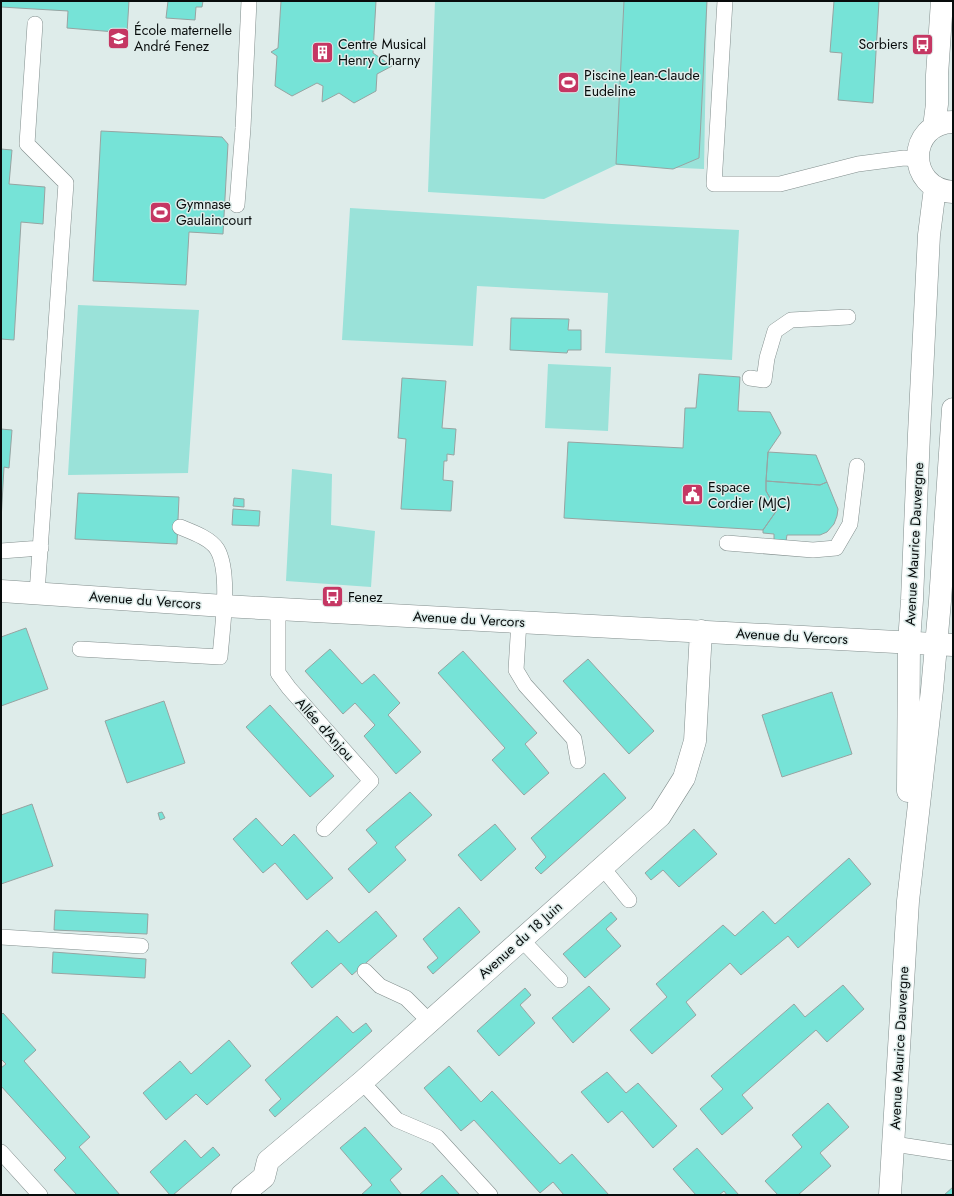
<svg xmlns="http://www.w3.org/2000/svg" width="954" height="1196" viewBox="0 0 954 1196" font-family="Jost,sans-serif">
<style>
.green{fill:#9ae2d9}
.building{fill:#76e3d7;stroke:#97a4a2}
.lines{fill:none;stroke-linecap:round;stroke-linejoin:round}
.lane-casing{stroke:#828e8d;stroke-width:16}
.street-casing{stroke:#828e8d;stroke-width:23}
.secondary-casing{stroke:#828e8d;stroke-width:23}
.lane{stroke:#fff;stroke-width:15}
.street{stroke:#fff;stroke-width:22}
.secondary{stroke:#fff;stroke-width:22}
.labels{text-anchor:middle;dominant-baseline:central;stroke-width:3;stroke-linejoin:round;paint-order:stroke}
.poi-label{font-size:14px;fill:#080c0c;stroke:#deecea;text-anchor:start}
.street-label{font-size:14px;fill:#080c0c;stroke:#deecea}
</style>
<rect width="100%" height="100%" fill="#deecea"/>
<!-- green -->
<path class="green" d="M435,1H707L704,169L616,165L544,199L428,192Z
M350,208L612,224L739,230L732,360L605,353L608,293L477,286L473,346L342,340Z
M78,305L199,310L188,473L68,475Z
M548,364L611,367L608,431L545,428Z
M292,469L332,474L331,525L375,531L371,587L286,581Z"/>
<!-- building -->
<path class="building" d="M1,1H129L127,33L67,28L68,11L1,7Z
M168,1H203L202,7H196L195,20L166,18Z
M281,1H376L373,53L392,66L377,74L376,91L354,103L339,93L322,102L323,86L317,83L292,96L275,86L277,56L271,52L278,48Z
M624,1H707L699,158L673,169L616,164Z
M834,1H879L873,103L838,100L842,53L830,52Z
M101,131L222,137L228,144L223,234L189,232L186,285L93,281Z
M1,149L12,150L9,184L45,187L43,224L21,222L14,340L1,339Z
M511,318L569,319L568,330H581V350H568L567,353L510,350Z
M699,374L740,377L738,411L770,412L781,433L768,452L766,481V491L777,510L763,530L564,518L568,442L683,448L685,408H696Z
M402,378L446,381L442,428L456,429L454,455L447,454V461H444L443,480L453,481L451,511L401,509L406,439L398,438Z
M1,429L12,430L9,468L4,467L1,521Z
M768,452L816,455L827,482L820,485L766,481Z
M766,481L820,485L827,482L838,509L837,516L834,524L827,532L820,535H787L786,541L774,540V534L763,533V530L777,510L766,491Z
M78,493L179,497L177,544L75,539Z
M234,498L244,499V507L233,506Z
M233,509L260,511L259,526L232,525Z
M26,628L48,689L1,706V637Z
M330,649L362,684L374,674L400,703L388,715L421,752L396,774L364,736L375,725L355,703L343,714L305,671Z
M463,651L537,733L525,744L549,773L524,795L492,760L505,748L438,673Z
M588,659L654,731L629,754L563,681Z
M832,692L852,754L782,777L762,715Z
M164,701L185,763L127,783L105,721Z
M270,705L334,776L310,797L246,727Z
M604,773L626,798L541,874L535,868L546,857L531,838Z
M410,792L432,815L395,847L406,860L369,893L348,869L377,843L366,830Z
M32,804L53,866L1,884V815Z
M162,812L165,818L160,820L158,813Z
M256,818L282,846L294,834L333,878L307,900L275,863L263,873L233,839Z
M495,824L516,849L481,881L458,855Z
M694,829L717,854L679,887L663,870L651,880L645,873Z
M849,858L871,884L798,948L788,936L741,975L730,963L686,1002L696,1015L652,1054L630,1030L667,997L656,984L723,925L735,936L763,911L775,924Z
M459,907L480,932L433,974L427,967L438,958L423,939Z
M55,910L148,914L147,934L54,930Z
M376,911L397,936L352,975L341,963L312,988L291,963L327,930L339,943Z
M611,912L617,919L606,929L621,946L585,978L563,954Z
M53,952L146,959L145,978L52,973Z
M843,985L864,1009L827,1042L816,1030L742,1095L753,1108L722,1135L700,1109L723,1089L711,1076L794,1004L805,1017Z
M589,986L610,1009L573,1043L552,1018Z
M525,988L531,995L520,1005L535,1023L499,1056L477,1031Z
M3,1013L36,1050L24,1061L90,1137L79,1147L120,1195H77L54,1170L66,1158L1,1086V1068L6,1064L1,1059V1015Z
M337,1016L353,1033L366,1023L372,1031L275,1117L269,1110L281,1099L265,1080Z
M229,1040L251,1066L207,1105L196,1094L166,1120L143,1093L180,1061L191,1074Z
M449,1066L481,1102L492,1091L560,1164L572,1154L609,1195H564L553,1182L540,1193L474,1120L461,1131L424,1088Z
M607,1072L626,1093L638,1083L677,1126L653,1148L622,1111L608,1123L581,1092Z
M828,1103L849,1127L820,1153L831,1166L798,1195H778L765,1181L802,1147L792,1135Z
M365,1127L402,1169L390,1180L402,1195H361L372,1185L340,1148Z
M185,1140L201,1158L213,1147L220,1155L173,1195H170L150,1172Z
M697,1148L739,1195H727L724,1191L719,1195H696L673,1169Z
M442,1175L460,1195H419Z
M953,1187V1195H944Z"/>
<g class="lines">
<defs>
<path id="lane" d="M725,1L714,184H780L858,164L904,158L917,159
M35,24L27,144L66,183L37,593
M237,205L243,128L249,1
M750,378L764,380L767,358L775,331L791,320L848,317
M727,543L813,550L836,548L850,524L857,466
M1,551L41,548
M278,608V673L289,688L371,781L324,829
M519,621L516,670L525,685L574,739L578,761
M80,649L220,657C222,630 231,572 217,549C210,538 192,532 180,527
M602,867L629,900
M1,937L141,946
M521,939L560,980
M365,971L380,986L406,998L429,1021
M362,1082L397,1120L437,1137L490,1195
M894,1144L953,1153
M1,1152L40,1195"/>
<path id="street" d="M1,591L224,606L500,621L953,645
M242,1195L264,1177L268,1161L362,1082L660,816L684,778L695,741L701,631"/>
<path id="secondary" d="M953,122C907,123 906,189 953,192
M934,127L937,104V75L942,1
M908,791L909,642L912,600L919,434L929,235L935,188
M890,1195L908,901L932,690L940,601L953,409"/>
</defs>
<!-- lane casing -->
<use href="#lane" class="lane-casing"/>
<!-- street casing -->
<use href="#street" class="street-casing"/>
<!-- secondary casing -->
<use href="#secondary" class="secondary-casing"/>
<!-- lane -->
<use href="#lane" class="lane"/>
<!-- street -->
<use href="#street" class="street"/>
<!-- secondary -->
<use href="#secondary" class="secondary"/>
</g>
<!-- icons -->
<defs>
<symbol id="school-square" viewBox="-11 -11 22 22"><rect x="-9" y="-9" width="18" height="18" rx="4" fill="#c53763" stroke="#deecea"/><path d="M0-5L7-2L0 1L-7-2ZM-4 1L0 2.5L4 1V4Q0 6-4 4Z" fill="#fff"/></symbol>
<symbol id="bus-square" viewBox="-11 -11 22 22"><rect x="-9" y="-9" width="18" height="18" rx="4" fill="#c53763" stroke="#deecea"/><path d="M-5-6H5V4H4V6H2V4H-2V6H-4V4H-5ZM-3.5-4V0h7V-4ZM-3.5 1.2v1.5H-2V1.2ZM2 1.2v1.5H3.5V1.2Z" fill="#fff"/></symbol>
<symbol id="building-square" viewBox="-11 -11 22 22"><rect x="-9" y="-9" width="18" height="18" rx="4" fill="#c53763" stroke="#deecea"/><path d="M-4-6H4V6H1V3H-1V6H-4ZM-2.5-4.3h1.7v1.8h-1.7ZM.8-4.3h1.7v1.8H.8ZM-2.5-1h1.7V.8h-1.7ZM.8-1h1.7V.8H.8Z" fill="#fff"/></symbol>
<symbol id="stadium-square" viewBox="-11 -11 22 22"><rect x="-9" y="-9" width="18" height="18" rx="4" fill="#c53763" stroke="#deecea"/><path d="M0-5a6.5 5 0 1 0 0 10a6.5 5 0 1 0 0-10ZM-3.5-1.8h7v3.6h-7Z" fill="#fff"/></symbol>
<symbol id="civic-square" viewBox="-11 -11 22 22"><rect x="-9" y="-9" width="18" height="18" rx="4" fill="#c53763" stroke="#deecea"/><path d="M-.6-6.5H3V-4.5H.6V-3L4-1V1h2V6H-6V1h2V-1L-.6-3ZM-1.2 2.5V6h2.4V2.5Z" fill="#fff"/></symbol>
</defs>
<g fill-rule="evenodd">
<use href="#school-square" x="106" y="26" width="25" height="25"/>
<use href="#bus-square" x="910" y="32" width="25" height="25"/>
<use href="#building-square" x="310" y="40" width="25" height="25"/>
<use href="#stadium-square" x="556" y="70" width="25" height="25"/>
<use href="#stadium-square" x="148" y="200" width="25" height="25"/>
<use href="#civic-square" x="680" y="482" width="25" height="25"/>
<use href="#bus-square" x="320" y="584" width="25" height="25"/>
</g>
<g class="labels">
<!-- poi labels -->
<g class="poi-label">
<text x="134" y="30">École maternelle<tspan x="134" dy="16">André Fenez</tspan></text>
<text x="338" y="44">Centre Musical<tspan x="338" dy="16">Henry Charny</tspan></text>
<text x="908" y="44" text-anchor="end">Sorbiers</text>
<text x="584" y="75">Piscine Jean-Claude<tspan x="584" dy="16">Eudeline</tspan></text>
<text x="176" y="204">Gymnase<tspan x="176" dy="16">Gaulaincourt</tspan></text>
<text x="708" y="487">Espace<tspan x="708" dy="16">Cordier (MJC)</tspan></text>
<text x="348" y="597">Fenez</text>
</g>
<!-- street labels -->
<g class="street-label">
<text transform="translate(914 544) rotate(-87)">Avenue Maurice Dauvergne</text>
<text transform="translate(145 600) rotate(4)">Avenue du Vercors</text>
<text transform="translate(469 619) rotate(3)">Avenue du Vercors</text>
<text transform="translate(792 636) rotate(3)">Avenue du Vercors</text>
<text transform="translate(325 729) rotate(48)">Allée d'Anjou</text>
<text transform="translate(520 940) rotate(-42)">Avenue du 18 Juin</text>
<text transform="translate(899 1048) rotate(-87)">Avenue Maurice Dauvergne</text>
</g>
</g>
<!-- border -->
<rect width="954" height="1196" fill="none" stroke="#080c0c" stroke-width="4"/>
</svg>
